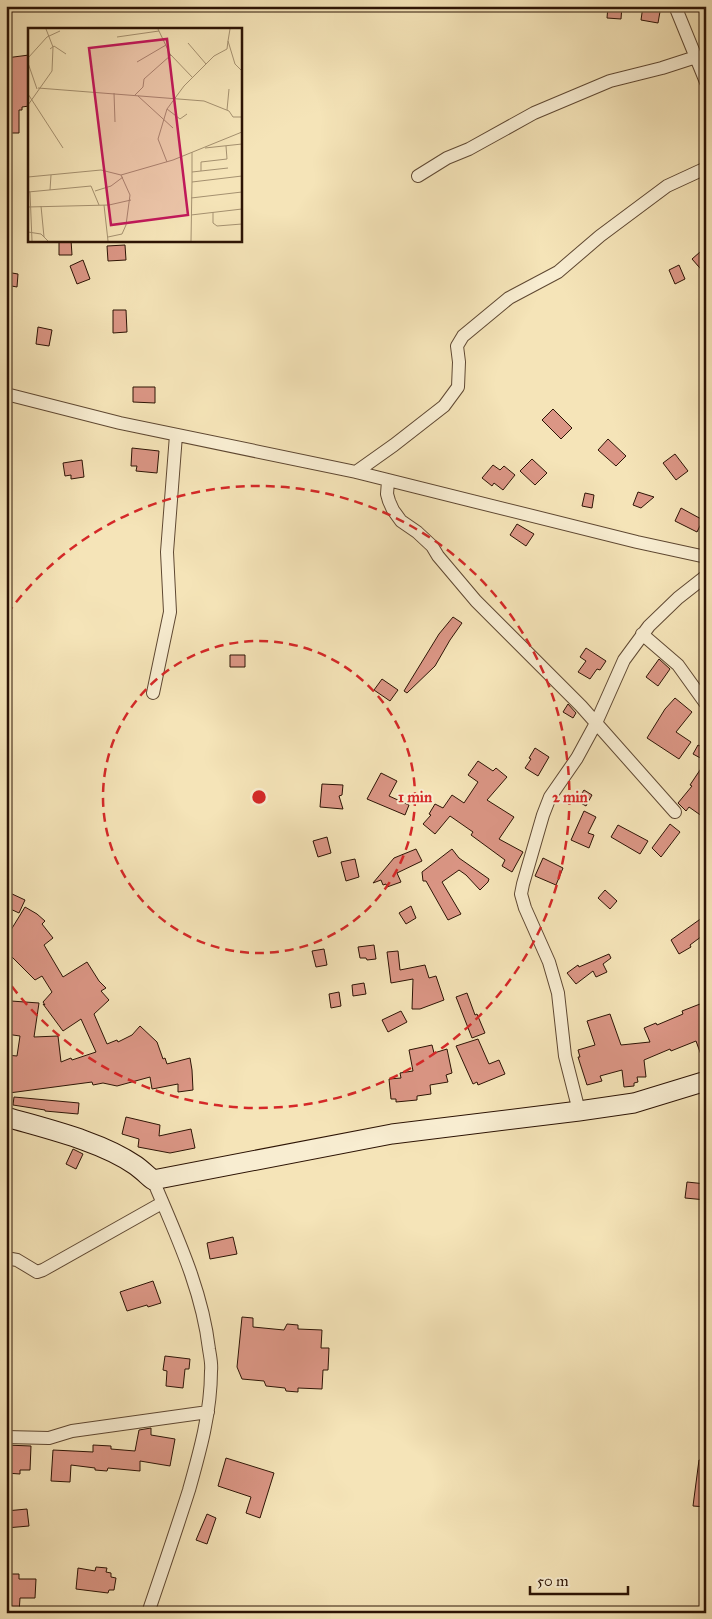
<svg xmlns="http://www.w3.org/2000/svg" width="712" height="1619" viewBox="0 0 712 1619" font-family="'IM FELL Great Primer',serif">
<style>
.building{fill:#db9685;stroke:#2d1405}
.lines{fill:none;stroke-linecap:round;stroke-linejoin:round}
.street-casing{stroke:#5f4832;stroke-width:14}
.secondary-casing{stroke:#2d1405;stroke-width:21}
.street{stroke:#f8edd1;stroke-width:12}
.secondary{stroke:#f8edd1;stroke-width:19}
.ring{fill:none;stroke:#d62828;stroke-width:2.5;stroke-dasharray:9 6}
.inset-road{fill:none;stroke:#a59170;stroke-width:1}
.view{fill:#c2185b;fill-opacity:0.15;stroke:#c2185b;stroke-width:2.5}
.inset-edge{fill:none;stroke:#2d1405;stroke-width:2.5}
.centre{fill:#d62828;stroke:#f8edd1;stroke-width:2.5}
.ring-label{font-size:15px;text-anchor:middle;font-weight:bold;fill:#d62828;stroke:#f8edd1;stroke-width:4;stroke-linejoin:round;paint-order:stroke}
</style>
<rect width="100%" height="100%" fill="#f5e4b8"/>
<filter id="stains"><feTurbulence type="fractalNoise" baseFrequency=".004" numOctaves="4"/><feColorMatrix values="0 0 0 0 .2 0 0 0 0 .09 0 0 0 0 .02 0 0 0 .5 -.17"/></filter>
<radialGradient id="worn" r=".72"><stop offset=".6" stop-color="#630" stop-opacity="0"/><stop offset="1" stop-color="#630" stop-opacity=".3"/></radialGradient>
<!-- building -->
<path class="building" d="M608,6H622L621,19L607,18Z
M643,6H661L658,23L641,20Z
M29,55V106L22,107V110H19V133H8L7,123H6V58Z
M59,240H71L72,255H59Z
M125,245L126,260L108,261L107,246Z
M700,252L706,259V275L692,259Z
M83,260L90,279L77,284L70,266Z
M679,265L685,279L675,284L669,270Z
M6,272L18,274L17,287L6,285Z
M113,310H126L127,332L113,333Z
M38,327L52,330L49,346L36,344Z
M133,387H155V403L133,402Z
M553,409L572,428L561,439L542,420Z
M608,439L626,456L616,466L598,450Z
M132,448L159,451L157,473L136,471L137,466H131Z
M675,454L688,471L676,480L663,463Z
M532,459L547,473L535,485L520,471Z
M82,460L84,477L71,479V475L65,476L63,463Z
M493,465L500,470L504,466L515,475L503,490L494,483L492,486L482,478Z
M638,492L654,497L641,508L633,505Z
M585,493L594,495L592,508L582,506Z
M681,508L703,520L697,532L675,521Z
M517,524L534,534L526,546L510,535Z
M453,617L462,623L450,640L435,666L407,693L404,691L439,634Z
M586,648L606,661L600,670L597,669L590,679L578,672L586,661L580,657Z
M230,655H245V667H230Z
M659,659L670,669L658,686L646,677Z
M382,679L398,690L390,701L374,690Z
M675,698L692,712L676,732L691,742L679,759L647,738L665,709Z
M568,704L576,713L573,718L563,712Z
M698,745L706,749V819L689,807L686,811L678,803L692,786L690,785L706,761L693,754Z
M535,748L549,757L538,776L525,768L531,759L529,758Z
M478,761L493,771L496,768L507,777L487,800L514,817L499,839L523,852L512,872L502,866L505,860L471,835L473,832L450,816L435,834L423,824L431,815L429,814L435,804L443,808L452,795L464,803L478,782L468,775Z
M381,773L397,781L389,796L409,805L405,815L367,799Z
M322,784L343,785L342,795L339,796L343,809L320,807Z
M584,790L592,795L586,806L577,801Z
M584,811L596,817L588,833L594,835L589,848L571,840Z
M670,824L680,832L661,857L652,848Z
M618,825L648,841L640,854L611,837Z
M327,837L331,853L318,857L313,841Z
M416,849L422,861L397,873L401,882L387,887L386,884L383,885L381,880L373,883L394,858Z
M452,849L459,858L489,879L488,882L480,890L466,875L459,870L442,882L461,914L448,920L426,881H423L422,872Z
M543,858L563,868L556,885L535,876Z
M355,859L359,877L346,881L341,862Z
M605,890L617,901L610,909L598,898Z
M10,893L25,900L19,913L6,907V900Z
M411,906L416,918L406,924L399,913Z
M25,907L37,914L45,921L42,924L53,938L44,945L63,977L87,962L99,981L106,988L101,991L109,1000L94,1014L107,1044L117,1040L118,1042L132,1035L140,1026L157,1042L163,1059L165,1058L167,1064L190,1058L192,1070L193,1090L178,1092V1084L152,1089L150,1077L117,1086L103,1083L93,1085L92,1082L9,1093L11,1087L6,1086V1055L17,1056L20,1036L6,1034V1022L11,1001L39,1003L34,1037L58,1036L61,1062L71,1058L72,1060L96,1052L81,1019L63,1031L43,1004L45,1005L43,1002L52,992L42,976L35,980L6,951V938Z
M706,915V933L690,945L691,947L679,954L671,940Z
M374,945L376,959L367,960L366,958H360L358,947Z
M324,949L327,965L316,967L312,951Z
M398,951L400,970L425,965L429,978L436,976L444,1000L420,1009H412L413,979L391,983L387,952Z
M609,954L611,958L603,964L607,972L596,977L593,971L576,984L567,973L578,965L579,967Z
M364,983L366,994L353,996L352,985Z
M339,992L341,1006L331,1008L329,994Z
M467,993L475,1015L477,1014L485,1033L472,1038L456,997Z
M700,1004L705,1017L703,1018L706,1027V1062L704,1063L696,1041L671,1051L670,1049L644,1060L646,1077H637L638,1082L634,1083V1086L624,1087L622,1070L600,1076L602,1081L587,1085L578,1057H580L578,1050L595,1045L587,1021L610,1014L621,1045L650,1042L644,1028L656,1023L657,1025L683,1014L682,1011Z
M401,1011L407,1022L388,1032L382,1020Z
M478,1039L489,1064L499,1060L505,1074L478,1085L477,1082L473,1084L456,1046Z
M432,1045L434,1053L447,1049L452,1073L446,1075L448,1082L430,1085L431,1094L417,1096V1100L396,1102V1099H391L389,1079L401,1078L400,1073L413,1071L409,1050Z
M14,1097L79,1103L78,1114L45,1111V1110L13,1105Z
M126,1117L160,1125L159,1136L191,1129L195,1148L170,1153L138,1147L139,1139L122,1134Z
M73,1149L83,1154L76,1169L66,1164Z
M687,1182L706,1184V1200L685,1198Z
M233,1237L237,1254L210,1259L207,1243Z
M153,1281L161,1303L148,1307L147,1305L127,1311L120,1292Z
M242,1317L253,1318V1327L284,1330L287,1324L298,1325V1329L322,1330L321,1348H329L328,1370H323L322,1389L298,1388V1392L286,1391L285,1388L266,1386L264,1381L242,1379L237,1367Z
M165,1356L190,1359L189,1369H185L183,1388L166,1386L167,1371L163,1370Z
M151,1428V1435L175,1439L170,1466L140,1461V1471L108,1468L107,1471L95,1470V1468L71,1465L70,1482L51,1481L53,1450L93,1452V1445L111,1446V1449L135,1451L139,1430Z
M6,1445L31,1446L30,1470H20V1474L6,1473Z
M226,1458L274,1473L260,1518L246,1513L251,1497L218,1486Z
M699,1460H706V1507L693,1506Z
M27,1509L29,1526L6,1528V1511Z
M207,1514L216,1518L207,1544L196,1540Z
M96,1567L107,1568L106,1572L111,1573V1577L116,1578L114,1590H109L108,1593L76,1589L78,1568L95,1571Z
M6,1574H19V1579H36L35,1598H20L19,1613H10V1598L6,1597Z"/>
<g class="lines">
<defs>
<path id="street" d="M675,6L706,82
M418,176L447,158L469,149L534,113L610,81L662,68L696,57
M6,394L120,423L356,472L637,542L706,557
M356,472L394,445L444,406L458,387L459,362L457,346L463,336L509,298L558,272L600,236L667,186L706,168
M388,481L387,494L389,501L393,510L401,521L417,532L432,546L438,556L476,601L581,706L675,812
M642,634L678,665L706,704
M153,693L170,612L167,552L176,435
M579,1111L565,1056L558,993L549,962L525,908L521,894L523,884L543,815L550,797L577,758L596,723L624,660L649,626L678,598L706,576
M6,1258L17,1260L37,1272L43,1270L162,1203
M6,1437L49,1438L72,1431L208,1412
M148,1613C162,1572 176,1531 189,1490C200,1451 211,1412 211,1371C212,1364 210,1356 209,1349C202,1289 176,1235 153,1180"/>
<path id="secondary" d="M6,1117C47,1129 100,1141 135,1165C141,1169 147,1175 153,1180L392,1134L579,1111L634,1103L706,1081"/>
</defs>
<!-- street casing -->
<use href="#street" class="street-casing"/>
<!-- secondary casing -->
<use href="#secondary" class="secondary-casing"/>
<!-- street -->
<use href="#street" class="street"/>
<!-- secondary -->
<use href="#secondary" class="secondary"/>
</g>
<!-- distance rings -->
<g class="ring">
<circle cx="259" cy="797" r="156"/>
<path d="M7 614A311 311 0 1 1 7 980"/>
</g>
<!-- overview -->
<g transform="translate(28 28)">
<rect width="214" height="214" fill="#f5e4b8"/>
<path class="inset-road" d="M130,1L142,26L165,50M202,1L200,13L207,36L214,43M89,9L131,3M160,15L178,36M22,21L26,18L38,26M0,30L19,9L32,3M109,34L138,17M0,35L9,61M10,60L176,73L201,83L205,89H214M86,65L87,94M0,66L35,120M107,67L115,59L116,51L143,27M110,68L145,100M0,77L24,43L25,19L18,1M139,81L152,91L159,86M199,82L201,61M177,120L214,116M139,134L130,111L139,81L156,58L186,28L199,21L200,13M173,143V134L199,131L198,118M164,144L200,140M0,149L73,142L93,147L145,132L214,104M164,154V124M22,162L23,147M67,163L83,158L95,149M0,164L63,158L71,177M2,164L4,213M163,170L214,164M76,177L80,213M13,178L16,209M0,179L81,177L103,172M185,184V195L189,198L214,196M163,187L214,181M0,204L13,206L20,213M80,209L94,206L98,197L102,167L93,147M163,213L164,154L214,148"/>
<path class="view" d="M139,11L160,187L83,197L61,20Z"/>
<rect width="214" height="214" class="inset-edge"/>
</g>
<circle cx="259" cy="797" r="8" class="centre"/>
<g class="ring-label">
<text x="415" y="802">1 min</text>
<text x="570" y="802">2 min</text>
</g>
<!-- margin -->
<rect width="712" height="1619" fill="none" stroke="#f5e4b8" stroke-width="25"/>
<rect x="8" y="8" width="697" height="1604" fill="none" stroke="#2d1405" stroke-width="2.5"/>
<rect x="12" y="12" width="687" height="1594" fill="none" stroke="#2d1405"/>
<!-- scale -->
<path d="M530 1586v8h98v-8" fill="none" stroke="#2d1405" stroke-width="2.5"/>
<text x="537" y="1586" font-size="15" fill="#2d1405" stroke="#f8edd1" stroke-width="4" paint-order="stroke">50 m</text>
<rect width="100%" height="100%" filter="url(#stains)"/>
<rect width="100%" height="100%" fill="url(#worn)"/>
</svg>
